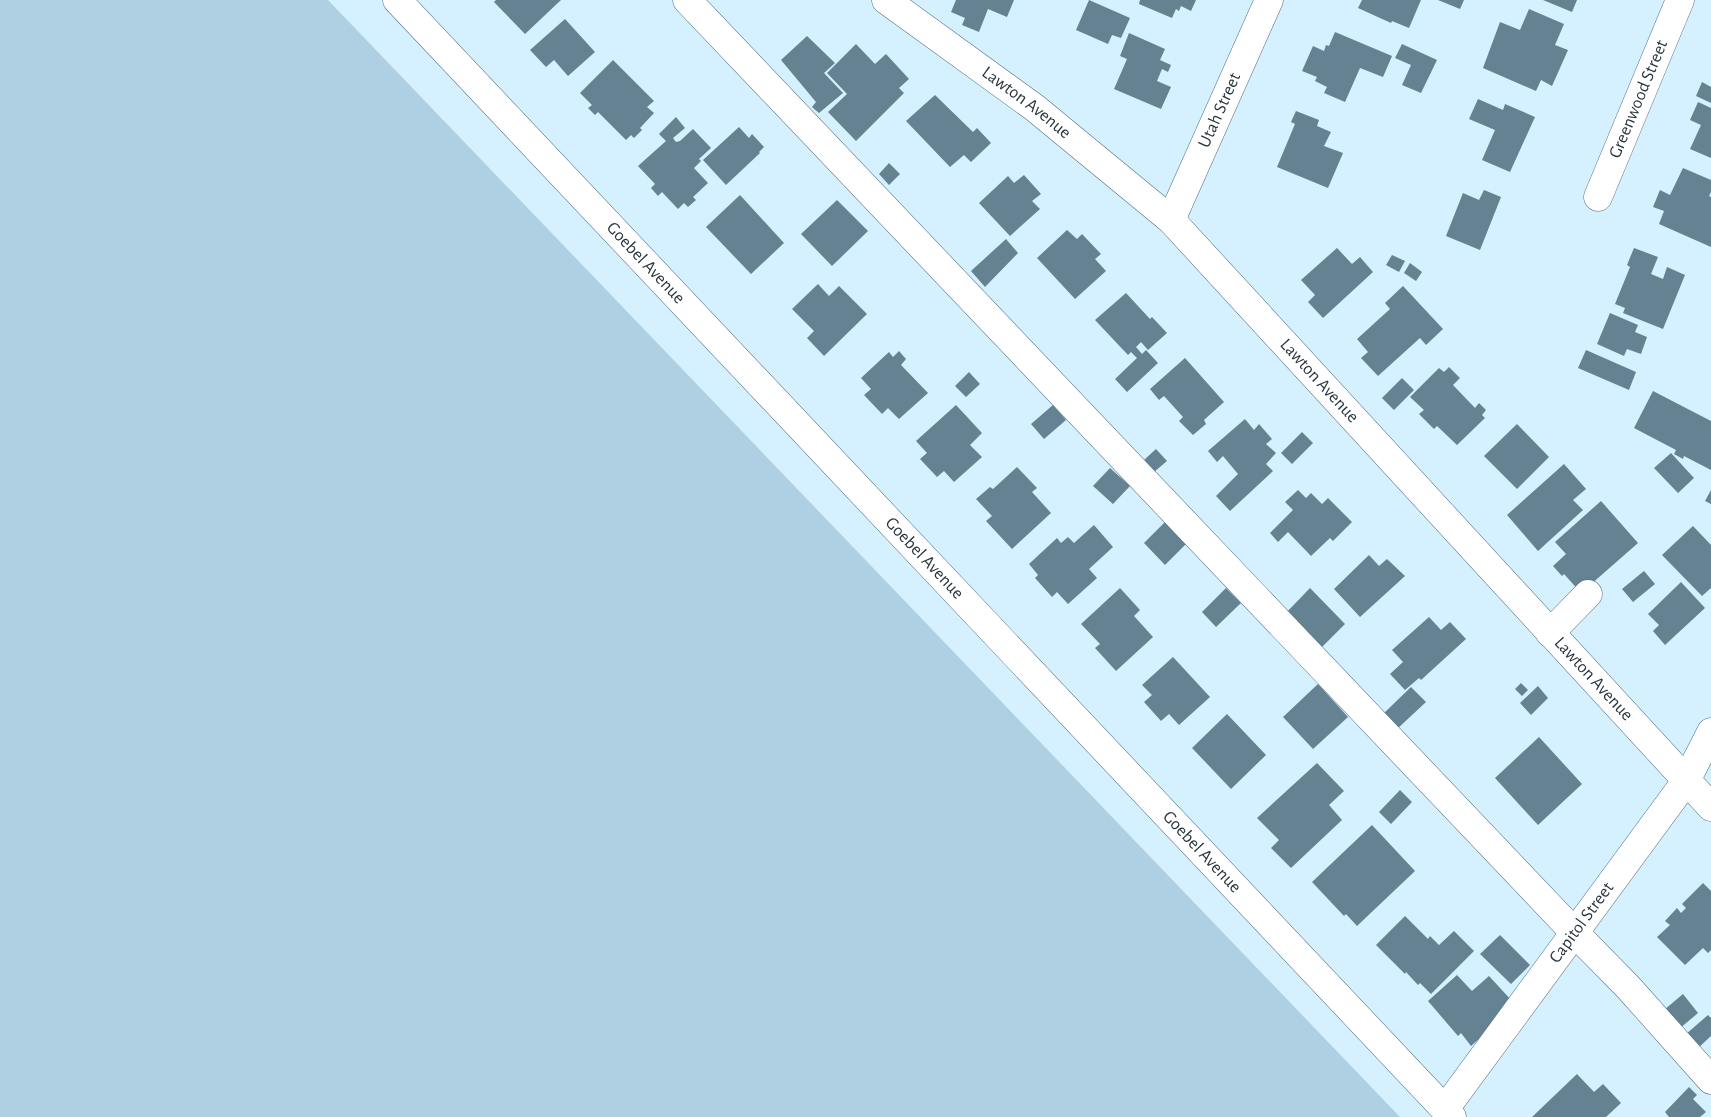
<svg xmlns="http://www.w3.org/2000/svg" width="1711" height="1117" viewBox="0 0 1711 1117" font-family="'Alegreya Sans',sans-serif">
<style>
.green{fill:#afd0e2}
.building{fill:#648292}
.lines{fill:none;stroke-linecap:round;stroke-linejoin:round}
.minor-casing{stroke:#506e7e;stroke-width:29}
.minor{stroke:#fff;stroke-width:28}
.labels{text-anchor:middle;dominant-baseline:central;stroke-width:4;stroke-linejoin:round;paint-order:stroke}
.street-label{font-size:18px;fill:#29363d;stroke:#f3f9fd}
</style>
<rect width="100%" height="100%" fill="#d5f0fe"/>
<!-- green -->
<path class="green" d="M0,0H328L1400,1117H0Z"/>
<!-- building -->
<path class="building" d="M496,0H561L525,34L494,2Z
M956,0H1014L1007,17L988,9L979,32L962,25L965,18L951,12Z
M1089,0L1130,18L1121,38L1112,35L1108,44L1076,30Z
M1140,0H1196L1191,11L1181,6L1179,11L1176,9L1172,18L1139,4Z
M1362,0H1421L1409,28L1392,21L1391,23L1358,8Z
M1438,0H1464L1460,9Z
M1543,0H1577L1572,12Z
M1529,9L1564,24L1555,45L1568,50L1552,86L1541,80L1536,91L1483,68L1500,22L1520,30Z
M565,19L595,52L568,76L554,60L546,67L530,50Z
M1335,32L1392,56L1383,77L1360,68L1345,102L1324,93L1327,87L1315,81L1317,77L1302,71L1313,46L1324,51L1326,45L1329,46Z
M1129,33L1165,49L1160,60L1171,65L1168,72L1162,69L1157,81L1171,87L1161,109L1114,89L1127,59L1120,56Z
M807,36L835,63L824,73L843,93L819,113L812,107L816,102L781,60Z
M856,44L875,64L886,54L909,79L899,88L904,93L856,141L828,112L847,94L827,73Z
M1402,44L1437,60L1421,93L1402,85L1411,65L1395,58Z
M613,60L654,101L647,107L654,113L640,128L642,130L634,138L631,135L626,140L598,112L595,115L588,108L592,105L580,93Z
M1702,82L1711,87V103L1696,96Z
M935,95L973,132L977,128L991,143L971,162L964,155L950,167L906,121Z
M1478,99L1503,110L1505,104L1535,117L1510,172L1482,160L1495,130L1469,119Z
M1698,102L1711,108V158L1690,149L1701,125L1690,120Z
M1296,111L1319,120L1317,126L1331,132L1324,146L1343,153L1328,188L1277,167L1295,124L1291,122Z
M676,117L685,128L673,138L676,142L680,141L693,129L711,148L699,159L701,161L694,168L708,183L693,197L696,200L688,207L684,203L678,209L662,192L658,196L651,188L655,184L638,166L666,141L659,134Z
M739,127L749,138L752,134L764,147L759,152L760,153L726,185L703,160Z
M889,163L900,174L889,185L879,174Z
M1683,168L1711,180V192L1709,196L1711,197V247L1659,224L1664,211L1653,207L1660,190L1670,195Z
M1024,175L1041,194L1032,201L1040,209L1010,236L979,203L1008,176L1014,183Z
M1484,190L1501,197L1480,250L1446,236L1463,193L1479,200Z
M740,195L784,243L751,274L706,227Z
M837,200L868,231L832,266L801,234Z
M1067,230L1077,239L1082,234L1101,254L1095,259L1106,271L1075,299L1037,258Z
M1006,239L1018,253L985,287L971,271Z
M1337,248L1352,264L1360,257L1373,272L1323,318L1308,302L1315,295L1301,280Z
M1634,248L1658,257L1651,274L1663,279L1667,267L1685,275L1663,329L1623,313L1625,308L1615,304L1630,267L1627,265Z
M1392,255L1405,261L1399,272L1386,265Z
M1410,263L1422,272L1416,281L1404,273Z
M818,284L829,296L839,286L867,314L824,356L807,338L814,331L792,309Z
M1403,286L1443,329L1426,345L1420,338L1378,376L1361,358L1368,352L1357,339L1390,309L1385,303Z
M1126,293L1150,319L1152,317L1167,333L1148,350L1141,342L1136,347L1142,354L1146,350L1158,363L1127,392L1115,379L1137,358L1131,352L1128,355L1095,320Z
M1610,313L1638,325L1635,332L1647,337L1641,354L1627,349L1624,356L1597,344Z
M1586,350L1636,372L1629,390L1578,368Z
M899,351L906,359L901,365L928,393L899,419L888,408L882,414L864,395L871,389L861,378L889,352L893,357Z
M1185,358L1224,402L1204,420L1206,424L1193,435L1179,421L1183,417L1164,396L1159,400L1150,389Z
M1449,367L1460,378L1453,385L1475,408L1479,403L1486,410L1482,415L1485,418L1457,445L1437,426L1434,429L1419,414L1424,410L1410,397L1439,368L1444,372Z
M969,372L980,384L966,397L955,386Z
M1402,378L1414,390L1394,410L1382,398Z
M1653,391L1711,421V470L1684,456L1683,459L1674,454L1676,450L1634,428Z
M956,405L982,433L970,445L982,457L954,482L944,471L937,477L920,459L927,453L916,441Z
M1053,405L1066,420L1044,439L1031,424Z
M1245,419L1254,430L1259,424L1272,439L1266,444L1276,453L1266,464L1273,471L1230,511L1216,496L1238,474L1223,456L1217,462L1208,451Z
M1517,424L1549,457L1517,489L1484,456Z
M1302,432L1313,443L1292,464L1281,453Z
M1156,449L1167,461L1154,472L1144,460Z
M1671,453L1694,478L1678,493L1654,468Z
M1564,464L1586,489L1573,500L1583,510L1538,551L1507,515Z
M1017,467L1037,488L1032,492L1051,513L1012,549L986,521L992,516L976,499L990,487L993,489Z
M1110,468L1130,486L1113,504L1093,486Z
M1298,490L1306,498L1311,493L1322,504L1328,498L1352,522L1333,541L1330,538L1311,556L1288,532L1278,542L1270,533L1293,510L1285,502Z
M1711,490V504L1705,501Z
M1601,501L1638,543L1581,593L1564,574L1562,576L1553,566L1566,554L1555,542Z
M1166,521L1187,543L1165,565L1144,543Z
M1094,525L1113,547L1089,569L1097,578L1068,604L1057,592L1052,597L1035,578L1038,575L1029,564L1057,538L1061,543L1068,537L1074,543Z
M1693,526L1711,545V588L1702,596L1662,555Z
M1369,555L1379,566L1387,559L1405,576L1360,617L1334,589Z
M1644,571L1655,584L1633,602L1622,589Z
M1681,582L1705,608L1665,645L1653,631L1659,625L1648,614Z
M1120,588L1140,610L1134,616L1153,637L1116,671L1095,648L1100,644L1081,624Z
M1226,588L1241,603L1216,627L1202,612Z
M1310,588L1345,624L1319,650L1284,615Z
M1429,617L1441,630L1450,622L1466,639L1421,680L1419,678L1405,690L1390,674L1403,662L1392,650Z
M1173,657L1210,697L1179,725L1169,714L1161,721L1144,702L1152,695L1142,685Z
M1521,683L1528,690L1522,696L1515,689Z
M1318,684L1348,717L1313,749L1283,717Z
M1538,686L1548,698L1531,715L1520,703Z
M1411,687L1426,702L1396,730L1382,715Z
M1227,714L1266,755L1231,789L1192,748Z
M1539,737L1582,784L1538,825L1495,778Z
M1317,763L1344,791L1329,805L1342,820L1291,868L1271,848L1279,840L1257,818Z
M1400,790L1412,802L1391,824L1379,812Z
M1372,825L1415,871L1357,926L1346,914L1344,916L1312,882Z
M1703,883L1711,891V950L1708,953L1703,948L1685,965L1657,937L1670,925L1665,921L1677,908L1681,913L1686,908L1682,904Z
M1405,916L1428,939L1430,936L1439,945L1454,931L1474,951L1431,994L1420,983L1418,985L1406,972L1405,974L1376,945Z
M1500,935L1530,965L1511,984L1480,954Z
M1457,975L1472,991L1489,976L1512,1001L1497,1015L1500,1020L1471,1046L1461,1033L1458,1036L1428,1001Z
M1683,994L1698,1013L1679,1029L1664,1010Z
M1708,1015L1711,1018V1036L1697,1049L1685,1035Z
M1577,1074L1594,1092L1603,1084L1621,1103L1606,1117H1532Z
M1689,1087L1697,1095L1693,1099L1706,1112L1700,1117H1669L1665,1112Z"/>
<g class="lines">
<defs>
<g id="minor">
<path id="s1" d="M397,0L1452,1117"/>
<path d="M687,0L1574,932L1628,987L1711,1080"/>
<path id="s2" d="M886,0L1035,108L1171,220L1711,807"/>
<path id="s3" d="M1598,197L1680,0"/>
<path id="s4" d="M1171,220L1269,0"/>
<path d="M1550,633L1588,594"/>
<path id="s5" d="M1445,1109L1686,781L1711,732"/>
</g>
</defs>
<!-- minor casing -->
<use href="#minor" class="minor-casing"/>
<!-- minor -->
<use href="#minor" class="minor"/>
</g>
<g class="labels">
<!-- street labels -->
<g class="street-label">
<text stroke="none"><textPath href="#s3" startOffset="106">Greenwood Street</textPath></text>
<text stroke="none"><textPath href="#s2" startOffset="174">Lawton Avenue</textPath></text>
<text stroke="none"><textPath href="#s4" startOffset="120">Utah Street</textPath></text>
<text stroke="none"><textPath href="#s1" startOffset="362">Goebel Avenue</textPath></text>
<text stroke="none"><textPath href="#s2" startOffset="579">Lawton Avenue</textPath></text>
<text stroke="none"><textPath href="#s1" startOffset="768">Goebel Avenue</textPath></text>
<text stroke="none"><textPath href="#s2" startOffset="984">Lawton Avenue</textPath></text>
<text stroke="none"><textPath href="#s1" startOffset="1172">Goebel Avenue</textPath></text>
<text stroke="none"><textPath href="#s5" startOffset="231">Capitol Street</textPath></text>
</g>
</g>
</svg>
